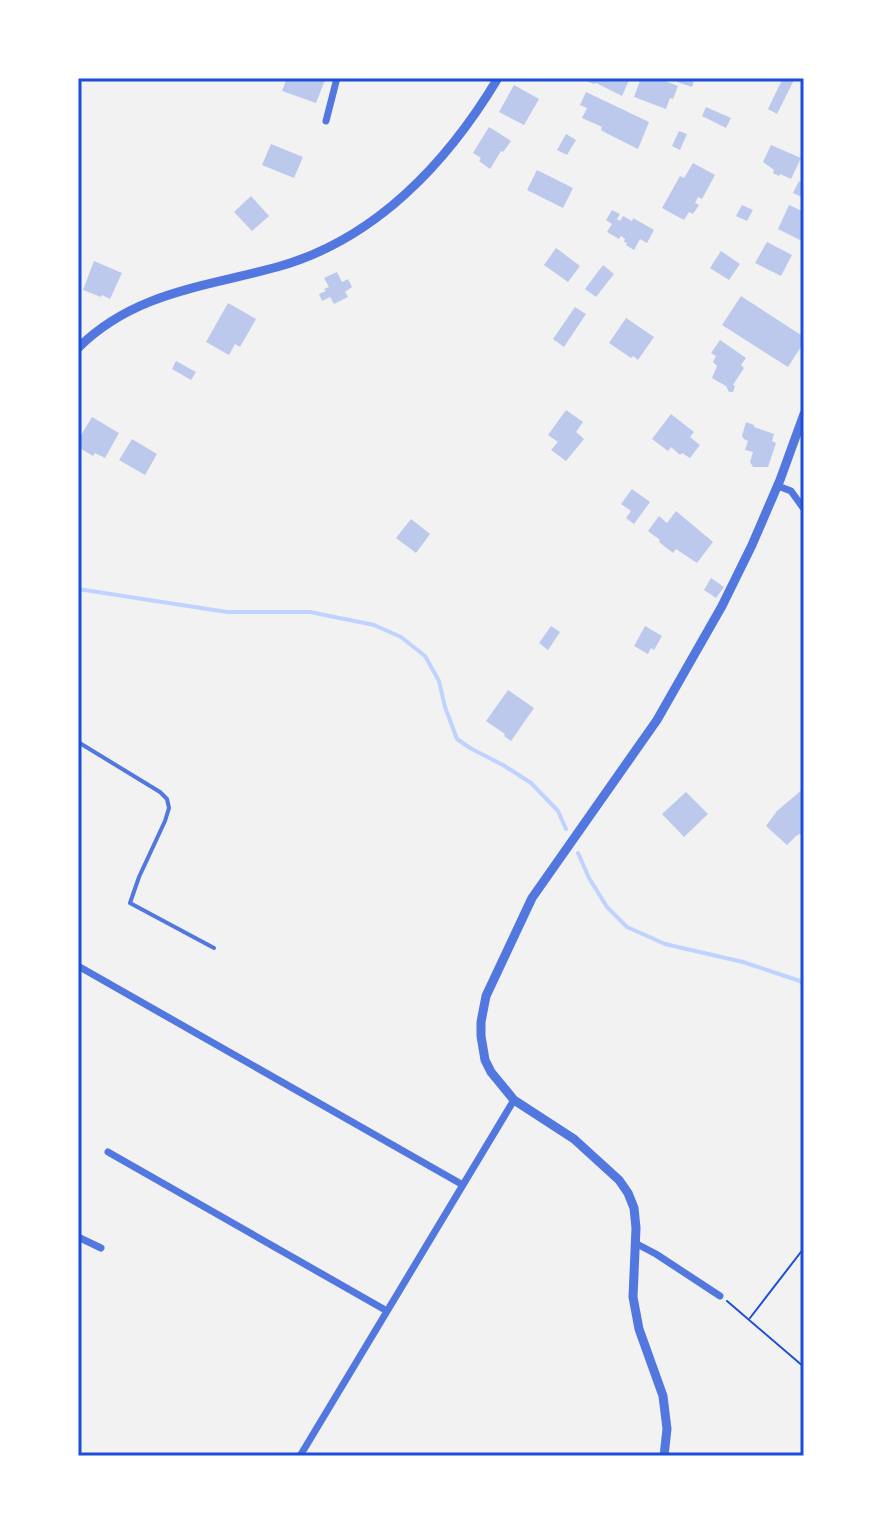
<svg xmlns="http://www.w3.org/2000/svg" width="882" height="1534" viewBox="0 0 882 1534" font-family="Raleway,sans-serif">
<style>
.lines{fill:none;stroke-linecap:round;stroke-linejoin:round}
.stream{stroke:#bfd3fe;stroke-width:4}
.building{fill:#bdc9ec}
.path{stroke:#1d4ed8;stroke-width:2}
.service{stroke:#5277de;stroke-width:4}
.minor{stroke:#5277de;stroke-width:7}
.tertiary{stroke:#5277de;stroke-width:9}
.neatline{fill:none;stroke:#1d4ed8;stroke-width:3}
</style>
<rect width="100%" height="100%" fill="#f2f2f2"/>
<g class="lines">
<!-- stream -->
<path class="stream" d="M78,589L227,612H310L374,625L401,637L425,656L439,681L445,707L457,739L470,748L503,765L531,783L558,811L566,829
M578,853L589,878L607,907L627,927L665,944L743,962L800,981L804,984"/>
</g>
<!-- building -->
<path class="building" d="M287,78L325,80L316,103L282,91Z
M579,78H630L622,96L596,83L594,84Z
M641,78H657L678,86L673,99L670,98L666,109L634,97Z
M678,78H695L692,87L677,82Z
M783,78H795L777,114L768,109Z
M514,85L539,99L524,125L499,112Z
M586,92L649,122L638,149L606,133L601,130L602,127L582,118L587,108L580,105Z
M706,107L731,118L726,128L702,116Z
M489,127L511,141L503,152L501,151L490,169L479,161L481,158L473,153Z
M679,131L687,134L680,150L672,146Z
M566,134L576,140L567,155L557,150Z
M271,144L303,157L294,178L262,165Z
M771,145L801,158L791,179L780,174L779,176L773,173L774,170L763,162Z
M693,163L715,175L702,199L698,197L695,203L699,205L693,214L689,212L684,220L662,208L680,176L684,178Z
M537,170L573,188L563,208L527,190Z
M799,181L804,183V198L793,193Z
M251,196L269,216L252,231L234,212Z
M742,205L753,210L747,221L736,216Z
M789,205L804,212V242L778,229Z
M612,210L620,214L617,219L620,221L623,216L632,221L633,218L654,230L647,243L640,239L634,250L626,245L627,243L624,242L625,239L621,236L619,239L607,232L612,224L606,220Z
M767,242L792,255L781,276L755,263Z
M556,248L580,266L568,282L544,265Z
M721,251L740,264L729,280L710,268Z
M94,261L122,273L110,299L102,295L101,297L83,290Z
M603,265L614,274L596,297L585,289Z
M337,272L342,282L348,279L352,287L345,292L348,297L334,304L330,297L322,301L319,294L326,291L324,289L329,287L324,278Z
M741,296L804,337V342L788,367L722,325Z
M228,303L256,319L240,347L235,344L229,355L206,342Z
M575,307L586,314L564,347L553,339Z
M626,318L654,337L638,360L633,356L631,358L609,343Z
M720,340L746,358L741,365L744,368L733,385L735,386L733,392H729L726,386L712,378L717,366L713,362L716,356L711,353Z
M176,361L196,372L191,380L172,369Z
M566,410L583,422L576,432L584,439L566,461L551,450L558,442L548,435Z
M671,414L694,432L690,437L700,445L690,458L682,453L680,455L671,447L668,451L652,439Z
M92,417L119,433L105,458L95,453L93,456L78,447V440Z
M746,422L754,425V427L774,434L772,441L776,443L768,467H753L750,462L753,452L745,450L748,441L744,439L742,436Z
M132,439L157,454L145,475L119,460Z
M632,489L650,502L634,524L626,518L631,511L621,504Z
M676,511L713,542L697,563L676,549L673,553L659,542L660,540L648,531L659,516L667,523Z
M411,519L430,534L416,553L396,538Z
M711,578L724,587L716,598L704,590Z
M551,626L560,632L548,650L539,643Z
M645,626L662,636L654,650L651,648L648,654L634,646Z
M508,690L534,708L511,741L504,736L505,734L486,721Z
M804,788V832L796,836L787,845L766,826L777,811Z
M686,792L708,814L684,837L662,814Z"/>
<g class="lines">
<!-- path -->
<path class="path" d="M727,1301L804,1367
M750,1318L804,1248"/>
<!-- service -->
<path class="service" d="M78,742L160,792L167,799L169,808L165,821L139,877L130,903L214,948"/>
<!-- minor -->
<path class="minor" d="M326,121L337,78
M778,486L791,491L804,509
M78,966L463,1185
M108,1152L387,1311
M78,1237L101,1248
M635,1243L656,1254L720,1296
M300,1456L514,1100"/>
<!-- tertiary -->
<path class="tertiary" d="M78,348C134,292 205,287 277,267C375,240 447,163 498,78
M664,1456L667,1429L663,1396L639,1329L633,1297L636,1228L634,1208L628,1193L619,1180L574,1139L514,1100L491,1072L485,1060L481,1036V1022L486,996L532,898L657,720L722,606L752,545L780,480L804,414"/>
</g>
<!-- border -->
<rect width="882" height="1534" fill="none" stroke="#ffffff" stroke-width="160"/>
<rect x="80" y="80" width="722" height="1374" class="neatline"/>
</svg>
